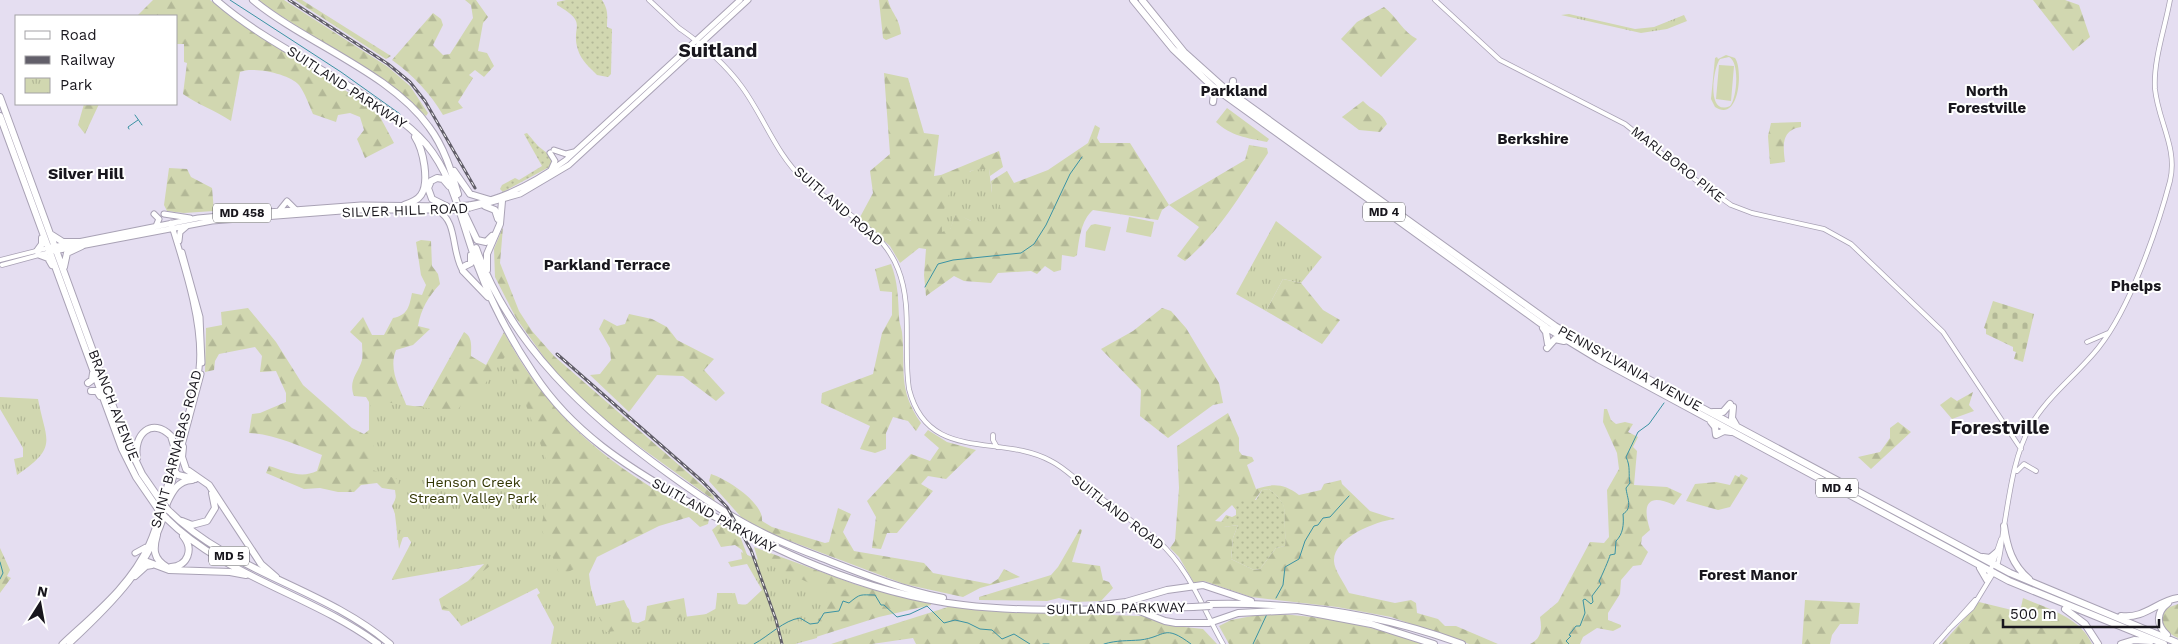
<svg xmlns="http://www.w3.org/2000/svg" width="2178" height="644" viewBox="0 0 2178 644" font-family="'Work Sans',sans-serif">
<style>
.grass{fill:url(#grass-dots)}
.forest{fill:url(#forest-firs);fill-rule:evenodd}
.cemetery{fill:url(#cemetery-stones)}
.park{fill:url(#park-tufts)}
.garden{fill:#d1d7b0;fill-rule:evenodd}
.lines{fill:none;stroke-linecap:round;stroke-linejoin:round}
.stream{stroke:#3b93a4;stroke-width:1}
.secondary-casing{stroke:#a9a2b5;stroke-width:5.5}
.primary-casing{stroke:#a9a2b5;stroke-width:7}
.highway-casing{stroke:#a9a2b5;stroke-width:8}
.secondary{stroke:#fff;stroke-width:4}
.primary{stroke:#fff;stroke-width:5}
.highway{stroke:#fff;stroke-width:6}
.rail-casing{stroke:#625f6a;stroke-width:3}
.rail{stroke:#fff;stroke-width:1;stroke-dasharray:4;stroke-linecap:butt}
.primary-bridge-casing{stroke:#a9a2b5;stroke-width:7;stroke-linecap:butt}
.highway-bridge-casing{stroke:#a9a2b5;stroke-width:8;stroke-linecap:butt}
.primary-bridge{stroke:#fff;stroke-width:5}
.highway-bridge{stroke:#fff;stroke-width:6}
.labels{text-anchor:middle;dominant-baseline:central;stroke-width:4;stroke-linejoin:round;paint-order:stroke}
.shield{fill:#fff;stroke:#5d5c61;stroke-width:1}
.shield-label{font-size:12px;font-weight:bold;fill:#18161d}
.street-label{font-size:14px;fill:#18161d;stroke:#fff}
.park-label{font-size:14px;fill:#313502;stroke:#fff}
.neighbourhood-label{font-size:15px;font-weight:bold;fill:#18161d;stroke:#fff}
.quarter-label{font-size:16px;font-weight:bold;fill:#18161d;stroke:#fff}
.district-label{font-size:19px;font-weight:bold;fill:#18161d;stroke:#fff}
</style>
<defs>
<pattern id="grass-dots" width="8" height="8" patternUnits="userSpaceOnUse" patternTransform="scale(1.25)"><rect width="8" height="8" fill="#d1d7b0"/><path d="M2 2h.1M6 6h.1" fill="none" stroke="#b3b897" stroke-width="1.8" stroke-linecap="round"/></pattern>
<pattern id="forest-firs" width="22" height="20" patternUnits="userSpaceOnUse" patternTransform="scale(1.25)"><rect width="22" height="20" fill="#d1d7b0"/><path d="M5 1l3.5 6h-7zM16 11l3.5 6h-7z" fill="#b3b897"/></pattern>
<pattern id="cemetery-stones" width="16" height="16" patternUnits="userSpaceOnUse" patternTransform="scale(1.25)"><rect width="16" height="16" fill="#d1d7b0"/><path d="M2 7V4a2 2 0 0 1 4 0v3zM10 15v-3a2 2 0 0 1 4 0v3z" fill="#b3b897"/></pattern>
<pattern id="park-tufts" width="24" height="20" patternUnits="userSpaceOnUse" patternTransform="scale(1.25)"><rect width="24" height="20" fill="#d1d7b0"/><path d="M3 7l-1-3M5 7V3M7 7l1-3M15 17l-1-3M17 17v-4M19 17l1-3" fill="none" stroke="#b3b897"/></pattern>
</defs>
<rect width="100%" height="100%" fill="#e5def1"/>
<!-- grass -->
<path class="grass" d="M566,0H602C609,11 607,16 607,27L612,29L611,74L608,77L597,75C590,68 581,60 578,50C570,25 590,24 557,5V2Z
M527,133L538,146L552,157L553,165L503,192L500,189L502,185L515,178L519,180L542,166L524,134Z
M1269,489C1289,506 1284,507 1285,529C1285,535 1287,540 1285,546L1276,548L1260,569L1254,570L1231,559L1233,538L1238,525L1224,527V522H1221L1226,515L1232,517L1236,515V510L1232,505L1241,498L1256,500L1262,490Z"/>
<!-- forest -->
<path class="forest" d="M153,0H210L244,26L354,96L379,115L394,143L365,158L357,139L364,130L360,117L350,113L338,115L336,122L313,114C309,105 305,93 299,85C290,74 253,66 240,72L231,121C215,110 198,105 183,94L187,63L184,62V44H176V16H137Z
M257,0H284L388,67L410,86L428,113L426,116L403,96Z
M295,0H302L391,56L386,59Z
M465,0H476L488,17L483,23L478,51L487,53L494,66L484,77L475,70L469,75L473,78L458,102L463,108L443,115C430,93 413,75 392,60L433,13L441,19L443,25L433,45L443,55L450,54L473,18L471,5Z
M879,0H888C892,15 899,16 901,34L886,40L883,38Z
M2033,0H2065L2079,5L2090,37L2073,51Z
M1384,7C1397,17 1403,32 1417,39L1381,77L1341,39L1357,22Z
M884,73L908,78L924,133L939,135L934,176L941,175L999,151L1003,167L990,176L989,169L970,171L950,229L956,213L971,221L992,193L991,181L1007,171L1014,183L1048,170L1088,143L1095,125L1100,128L1097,138L1100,143H1130L1169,205L1245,160L1249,145L1267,148L1268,153C1244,189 1219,233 1185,261L1177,256L1199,227L1169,205L1162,210L1158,220L1093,210C1081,220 1079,240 1077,255L1074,257L1062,255L1061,270L1054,272L1045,266L1037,274L1031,271L998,273L991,283L964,281L954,276L926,296L924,275L926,249L919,248L900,263L890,246L859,219L873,193L870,171L890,154Z
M1363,101C1371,110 1382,112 1387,124L1380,132L1359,130L1342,117Z
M84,104H99L85,134L78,125Z
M1227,108L1269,139L1267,142C1247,138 1231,136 1216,122Z
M1801,122V127C1781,130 1783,146 1785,162L1770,164L1768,136L1771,123Z
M169,168L187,169L191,177L212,188L214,211L184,213L167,211L164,205Z
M503,227L500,263L519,311L532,331L554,356L695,479L713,495L715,501L622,434L573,392L551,367L516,318L495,277L494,249Z
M421,240L431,241L432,266L438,274L440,284C428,297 421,309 418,326L430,329L413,345L396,350C388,370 400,388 407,407L423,406L464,332C473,337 471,347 471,356L486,365L504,332C551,423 619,474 709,519L708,524L700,527L689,517L659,526L597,557L589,574L591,591L597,608L624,604L629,609L632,622L638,623L645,620L647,606L684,598L688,624L717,608V593H732L735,606L749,604L777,644L554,632V613L539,585L460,624L449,611L442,610L439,599L468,581L484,564L392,580L408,550L413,545L407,536L397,540L399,524L392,506L396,498L395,490L382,488L377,483L361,485L354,492H338L320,488L304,489L266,473L269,466C285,471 301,479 317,471L322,455C299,446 274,434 249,433L252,414L260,413L286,402V393L276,371L260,372L262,356L255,347L219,354L215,361L214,370L205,372L206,328L222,325L221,312L248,308L276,342L303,385L352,428L364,434L369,430V402L366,397L354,396C348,380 358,374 362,360C363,356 362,348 362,343L350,332L363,317L372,335H384L393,318C408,315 409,307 412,293L422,295L426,285L421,275L416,242Z
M891,264C898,282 898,298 899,317C899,322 901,327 902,332C906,371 897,388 921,423L916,431L908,421L893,417L886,433V449L875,453L860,449L870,426L821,403L822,393L873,374L882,333L892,315V292L880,291L875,269Z
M1283,279L1301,283L1323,310L1340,320L1322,344L1266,311Z
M1162,308L1171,311L1186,328L1219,383L1223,403L1213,405L1168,438L1140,416L1141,390L1101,349L1133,331Z
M629,314L652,319L667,327L677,340L714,359L704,370L725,393L716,401L683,376L657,375L629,412L590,375L600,374L611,360L610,348L599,329L604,319L617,326L625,324Z
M1973,392L1969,405L1974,411L1952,419L1940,405L1951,397L1957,401Z
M1604,409H1607L1611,420L1616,424L1625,422L1633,424L1628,432L1638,437L1633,447L1637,451L1634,485L1667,487L1682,494L1674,505C1647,492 1642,505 1650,530L1642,537L1641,544L1648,552L1641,565L1633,566L1621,580L1620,594L1608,613V620L1621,625V627L1613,631L1597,628L1583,637L1580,644H1530C1542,638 1542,629 1540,617L1558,602L1590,542L1604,543L1609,537L1607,490L1619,469L1617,453L1603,422Z
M1228,413L1239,438V451L1242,455L1252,457L1254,461L1247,465L1256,489C1274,483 1284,484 1299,495L1321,490L1324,484L1341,480L1342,484L1370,511L1395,519C1376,521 1333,538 1334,561C1334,570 1345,584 1349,593L1395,603L1411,600L1416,603L1417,613L1438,619L1445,626H1456L1498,644H1469L1391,617L1337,607L1251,597L1204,581L1194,583L1179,557L1170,548L1175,541L1179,488L1177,446ZM1269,489C1288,505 1284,508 1285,529C1285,535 1286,540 1285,546L1276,548L1260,569L1254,570L1231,559L1233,538L1238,525L1224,527V522L1215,521L1232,505H1239L1241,499L1254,501L1262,490Z
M1898,422L1911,432L1871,469L1858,457L1880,452L1890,438V428Z
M928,430L947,442L976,450L946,479L928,476L921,484L933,491L897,533H887L881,549L872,548L876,517L867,501L911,454L930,461L939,448L924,435Z
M711,474C727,479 764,503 762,521L772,527L825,543L829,542L838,508L851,514L843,532L854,551L924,563L933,573L990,584L998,579L1004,569L1020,577L980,588L963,597L904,584L769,533L741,517L709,481Z
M1741,474L1748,478L1730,507L1718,510L1686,501L1695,484L1716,482L1730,485L1735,475L1739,477Z
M719,524L740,536L749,560L746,561L742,550L735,545L721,547L712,530Z
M1080,529L1082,530L1072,562L1100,566L1103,580L1109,582L1113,588L1101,601L1075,602L1059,598L1047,601L979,600V597L1051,575L1058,567Z
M754,547L857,585L931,603V605L879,617L794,644L762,574Z
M0,548L10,570L7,576L11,578L0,593Z
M2023,598C2049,609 2080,617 2092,644H1942L1979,602L2020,612Z
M1805,600L1860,603L1858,624H1840L1832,635L1830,644H1802Z
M2178,604V638C2165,632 2156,620 2167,608Z
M951,606L989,611L1141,616L1153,618L1166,625L1203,629L1217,644H916L913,638L872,644H831Z
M1263,614C1319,614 1372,626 1425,644H1229L1219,626L1231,620Z"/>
<!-- cemetery -->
<path class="cemetery" d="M1993,301L2034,314L2023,362L2014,359L2016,352L2013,351V347L1986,334V329L1984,328Z"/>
<!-- park -->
<path class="park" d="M1569,14L1635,29L1654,27L1684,15L1687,21L1667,29L1641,33L1561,15Z
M989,169L992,193L1001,203L994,222L971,221L956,214L950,229L942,232C942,210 948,183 969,172C974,169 983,169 989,169Z
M1276,221L1322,257L1301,283L1283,279L1266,311L1236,294Z
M507,354L553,478L548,493L541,528L560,576L584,564L596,606L624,600L629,611L599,617L606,632L667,626L668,619L715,613L717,595L735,593L738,604L746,605L762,590L747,564L731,567L728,562L742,559L741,552L827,591L823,608L825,614L818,619L817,638L795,644H551L554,627L537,595L540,593L537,588L461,626L455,613L441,604L495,562L392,579L412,541L409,537H403L399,549L394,506L399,480L365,467L374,457L370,400L456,412L465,400H473Z
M0,397L38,399C46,442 59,446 17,475L14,459L23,457V448L0,409Z"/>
<!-- garden -->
<path class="garden" d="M1726,55L1735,58C1743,68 1740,123 1715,107L1711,99L1715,58L1717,57L1718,59ZM1729,57C1740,62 1737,98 1730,106C1706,117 1713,68 1720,59Z
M1719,65L1734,66L1731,101L1716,99Z
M1129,217L1154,222L1151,237L1126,232Z
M1095,224L1111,227L1105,251L1085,247L1086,232L1091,225Z"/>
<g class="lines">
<!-- stream -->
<path class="stream" d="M230,0L341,72L400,114
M135,115L142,125
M129,129L128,127L138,120
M925,287L938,264L953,260L1021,253L1034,244L1046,225L1070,174L1082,157
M0,562L3,573L0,579
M1276,598L1283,585L1285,567L1299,559L1305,541L1314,526L1318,525L1323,518L1330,517L1349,496
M754,644C769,636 784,620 800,618L810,624L818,623L824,613L839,611L843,601L849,603C861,593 860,595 875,595L881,605H884L897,617L910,614L927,606L944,623L955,620L968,623L980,629L992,630L1002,639L1014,634L1030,644
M1043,644H1049
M1104,644C1117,640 1128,641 1140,640C1166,637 1163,623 1191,644
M1253,644L1267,614
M1569,644L1566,641L1571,636L1569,635L1576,626H1580L1585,613L1583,600L1585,599L1591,604L1593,602L1592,596L1601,584L1599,581C1601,578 1610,557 1610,555L1615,554L1616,541C1623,534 1624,525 1623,514C1633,508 1627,498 1626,488L1630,483C1628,474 1631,467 1626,457L1638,432L1649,424L1664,403"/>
<defs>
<path id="secondary" d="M649,0L680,29
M1435,0L1500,60L1625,124L1686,173L1731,205L1752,213L1824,229L1851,244L1943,332L2021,449
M679,28C702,44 726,65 742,87C764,117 776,154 803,179C835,209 881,225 898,269C913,306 903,350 909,389C928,464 1000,433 1051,461C1063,467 1072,476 1082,484C1108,503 1133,522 1158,541C1189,568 1203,609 1223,644
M0,260L48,248
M2,265L50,252
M2087,342L2108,333
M993,435V440L997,447
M2017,471L2024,464L2036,471
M1997,566C2001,555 2001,544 2003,532C2009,499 2013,457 2030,427C2046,397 2078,374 2099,347C2130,308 2157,230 2170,181C2178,148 2158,121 2155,89C2153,61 2165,28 2170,0
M1987,581L2001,539
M1949,629L1972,608L1994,572
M1936,644L1975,600"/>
<path id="primary" d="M554,150L566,154L574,152
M550,153L555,161L551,170
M469,205C505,199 537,181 566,160L740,0
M470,208L520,194L569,165L748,0
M279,211L287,201L295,209
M438,211C458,221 451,253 463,271
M154,214L159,219L156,226
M164,214L190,218
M171,223C184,265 204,325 199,369C195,397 184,426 176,454
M179,241L180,232L187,226
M78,242L198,218L241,214L361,205L447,206
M51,247L70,244
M54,251L212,221L355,210H453
M182,252L200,317L202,363
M169,494L201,374
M135,553L146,547
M62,644C94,614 131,585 149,544C160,520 165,492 172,467
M69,644C112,604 153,564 167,505"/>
<path id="highway" d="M216,0C256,35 307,60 352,88C378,104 406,121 426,144C455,179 461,222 477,264C491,302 511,340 534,374C572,432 626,466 685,500C772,550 862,593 963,605C1038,614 1117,608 1193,607
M253,0C305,43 391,73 429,127C444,147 451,170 458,194
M1133,0L1173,49L1212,86L1547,328L1598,359L2009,581L2164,644
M1142,0L1184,52L1223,87L1555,326L1607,357L2010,573L2178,643
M1233,81L1232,88L1235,95
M1210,87L1214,94L1213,102
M0,97L124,436L142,474L160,500
M0,116L122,449L136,477L158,509
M454,171L470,194L490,200
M404,205C410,203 417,201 421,195C430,182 423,149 415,137
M446,206L432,199L428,188L431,181L437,178L443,179L449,186
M485,206L495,210L498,219
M465,215L477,240L486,242L492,236
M52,235L63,242H81
M476,248C511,346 587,415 669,474C698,495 727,515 759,531C782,543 807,552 832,562C868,576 904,590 943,598
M37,251L42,244V238
M40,255L48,258L52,265
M465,266L471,263V255
M64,267L67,253L82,246
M487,270V254L500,224L502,201
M463,271L488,297
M1543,328L1546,332L1548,344
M1547,348L1555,339L1564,341
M88,383L92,380L93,373
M91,391H97L100,396
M1733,407L1732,418L1736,425
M1713,412H1723L1730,404
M1711,422L1715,427L1716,435L1724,431L1731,432
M183,447L182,457L186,469L209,485L261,564L276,577
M137,458C133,434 152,417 171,436L175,449L174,462
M172,468L178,475L195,479
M167,503C173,490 178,481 192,480
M168,510C231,573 323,587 390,644
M166,518C225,577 312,595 378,644
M182,521L192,525L207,521L215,508L212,493
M2004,526C2007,547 2012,565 2029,579
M157,535C153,549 153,559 167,567
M1983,557L1990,558L1997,552
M145,561L169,570L230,572L246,575
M171,567C188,566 194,549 183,536
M1980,568L1987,580
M135,576L146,566L152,565
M1209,604C1296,602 1380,613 1462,644
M1101,605L1126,602L1167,590L1203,585L1251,601
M2065,609L2085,624L2098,644
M1137,610L1165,621L1176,623H1209L1238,613L1300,610
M1297,610L1371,624L1434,644
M2121,616C2145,619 2157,601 2178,598
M2167,635C2156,625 2156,612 2168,603
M2121,644L2134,640L2151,641"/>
</defs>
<!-- secondary casing -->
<use href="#secondary" class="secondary-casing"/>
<!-- primary casing -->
<use href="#primary" class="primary-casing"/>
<!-- highway casing -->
<use href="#highway" class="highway-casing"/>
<!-- secondary -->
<use href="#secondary" class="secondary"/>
<!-- primary -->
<use href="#primary" class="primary"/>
<!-- highway -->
<use href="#highway" class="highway"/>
<defs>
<path id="rail" d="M289,0L388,64L410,82L425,101L475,188
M557,354L702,481L727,507L751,550L776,620L782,644"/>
</defs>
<!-- rail casing -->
<use href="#rail" class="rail-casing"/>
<!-- rail -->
<use href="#rail" class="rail"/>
<defs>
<path id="primary-bridge" d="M452,206L469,205
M453,210L470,208"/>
<path id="highway-bridge" d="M160,500L168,510
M158,509L166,518
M1193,607L1210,606"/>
</defs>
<!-- primary-bridge casing -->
<use href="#primary-bridge" class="primary-bridge-casing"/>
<!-- highway-bridge casing -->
<use href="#highway-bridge" class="highway-bridge-casing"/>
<!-- primary-bridge -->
<use href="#primary-bridge" class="primary-bridge"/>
<!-- highway-bridge -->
<use href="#highway-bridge" class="highway-bridge"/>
</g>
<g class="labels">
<!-- shield labels -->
<g class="shield">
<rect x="1363" y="202.5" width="42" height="19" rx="4"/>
<rect x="213" y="203.5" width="58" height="19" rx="4"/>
<rect x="1816" y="478.5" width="42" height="19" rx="4"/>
<rect x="209" y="546.5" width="40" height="19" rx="4"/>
</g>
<g class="shield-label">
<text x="1384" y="212">MD 4</text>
<text x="242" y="213">MD 458</text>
<text x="1837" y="488">MD 4</text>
<text x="229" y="556">MD 5</text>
</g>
<!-- street labels -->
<g class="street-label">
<text transform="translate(347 87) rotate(33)">SUITLAND PARKWAY</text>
<text transform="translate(1678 164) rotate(38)">MARLBORO PIKE</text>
<text transform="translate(839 206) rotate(41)">SUITLAND ROAD</text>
<text transform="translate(405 210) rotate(-2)">SILVER HILL ROAD</text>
<text transform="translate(1630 368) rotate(29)">PENNSYLVANIA AVENUE</text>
<text transform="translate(114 405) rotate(69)">BRANCH AVENUE</text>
<text transform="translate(176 449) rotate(-75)">SAINT BARNABAS ROAD</text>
<text transform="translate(1118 512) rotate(38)">SUITLAND ROAD</text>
<text transform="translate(714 515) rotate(29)">SUITLAND PARKWAY</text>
<text transform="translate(1116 608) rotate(-1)">SUITLAND PARKWAY</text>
</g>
<!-- park labels -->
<g class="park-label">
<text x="473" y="482">Henson Creek<tspan x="473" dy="16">Stream Valley Park</tspan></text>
</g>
<!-- neighbourhood labels -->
<g class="neighbourhood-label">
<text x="1234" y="91">Parkland</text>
<text x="1987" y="91">North<tspan x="1987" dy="17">Forestville</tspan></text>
<text x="1533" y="139">Berkshire</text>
<text x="607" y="265">Parkland Terrace</text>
<text x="2136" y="286">Phelps</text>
<text x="1748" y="575">Forest Manor</text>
</g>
<!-- quarter labels -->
<g class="quarter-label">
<text x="86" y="173">Silver Hill</text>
</g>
<!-- district labels -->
<g class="district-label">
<text x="718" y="50">Suitland</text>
<text x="2000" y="427">Forestville</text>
</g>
</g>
<!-- legend -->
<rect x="15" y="15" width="162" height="90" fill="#ffffff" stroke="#a3a2a5"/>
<rect x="25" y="31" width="25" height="8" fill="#ffffff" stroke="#a3a2a5"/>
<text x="60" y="40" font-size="15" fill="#18161d">Road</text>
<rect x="25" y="56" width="25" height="8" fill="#625f6a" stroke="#a3a2a5"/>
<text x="60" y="65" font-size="15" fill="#18161d">Railway</text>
<rect x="25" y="78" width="25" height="15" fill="url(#park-tufts)" stroke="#a3a2a5"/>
<text x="60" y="90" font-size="15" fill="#18161d">Park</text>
<!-- north arrow -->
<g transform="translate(40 604) rotate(11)" stroke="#ffffff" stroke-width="4" paint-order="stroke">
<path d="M0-4L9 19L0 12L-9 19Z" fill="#18161d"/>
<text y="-8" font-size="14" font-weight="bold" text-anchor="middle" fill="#18161d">N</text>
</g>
<!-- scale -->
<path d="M2003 619v8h156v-8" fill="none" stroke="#18161d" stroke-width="2.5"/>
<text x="2010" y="619" font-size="15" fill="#18161d" stroke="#ffffff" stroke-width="4" paint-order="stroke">500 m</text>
</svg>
